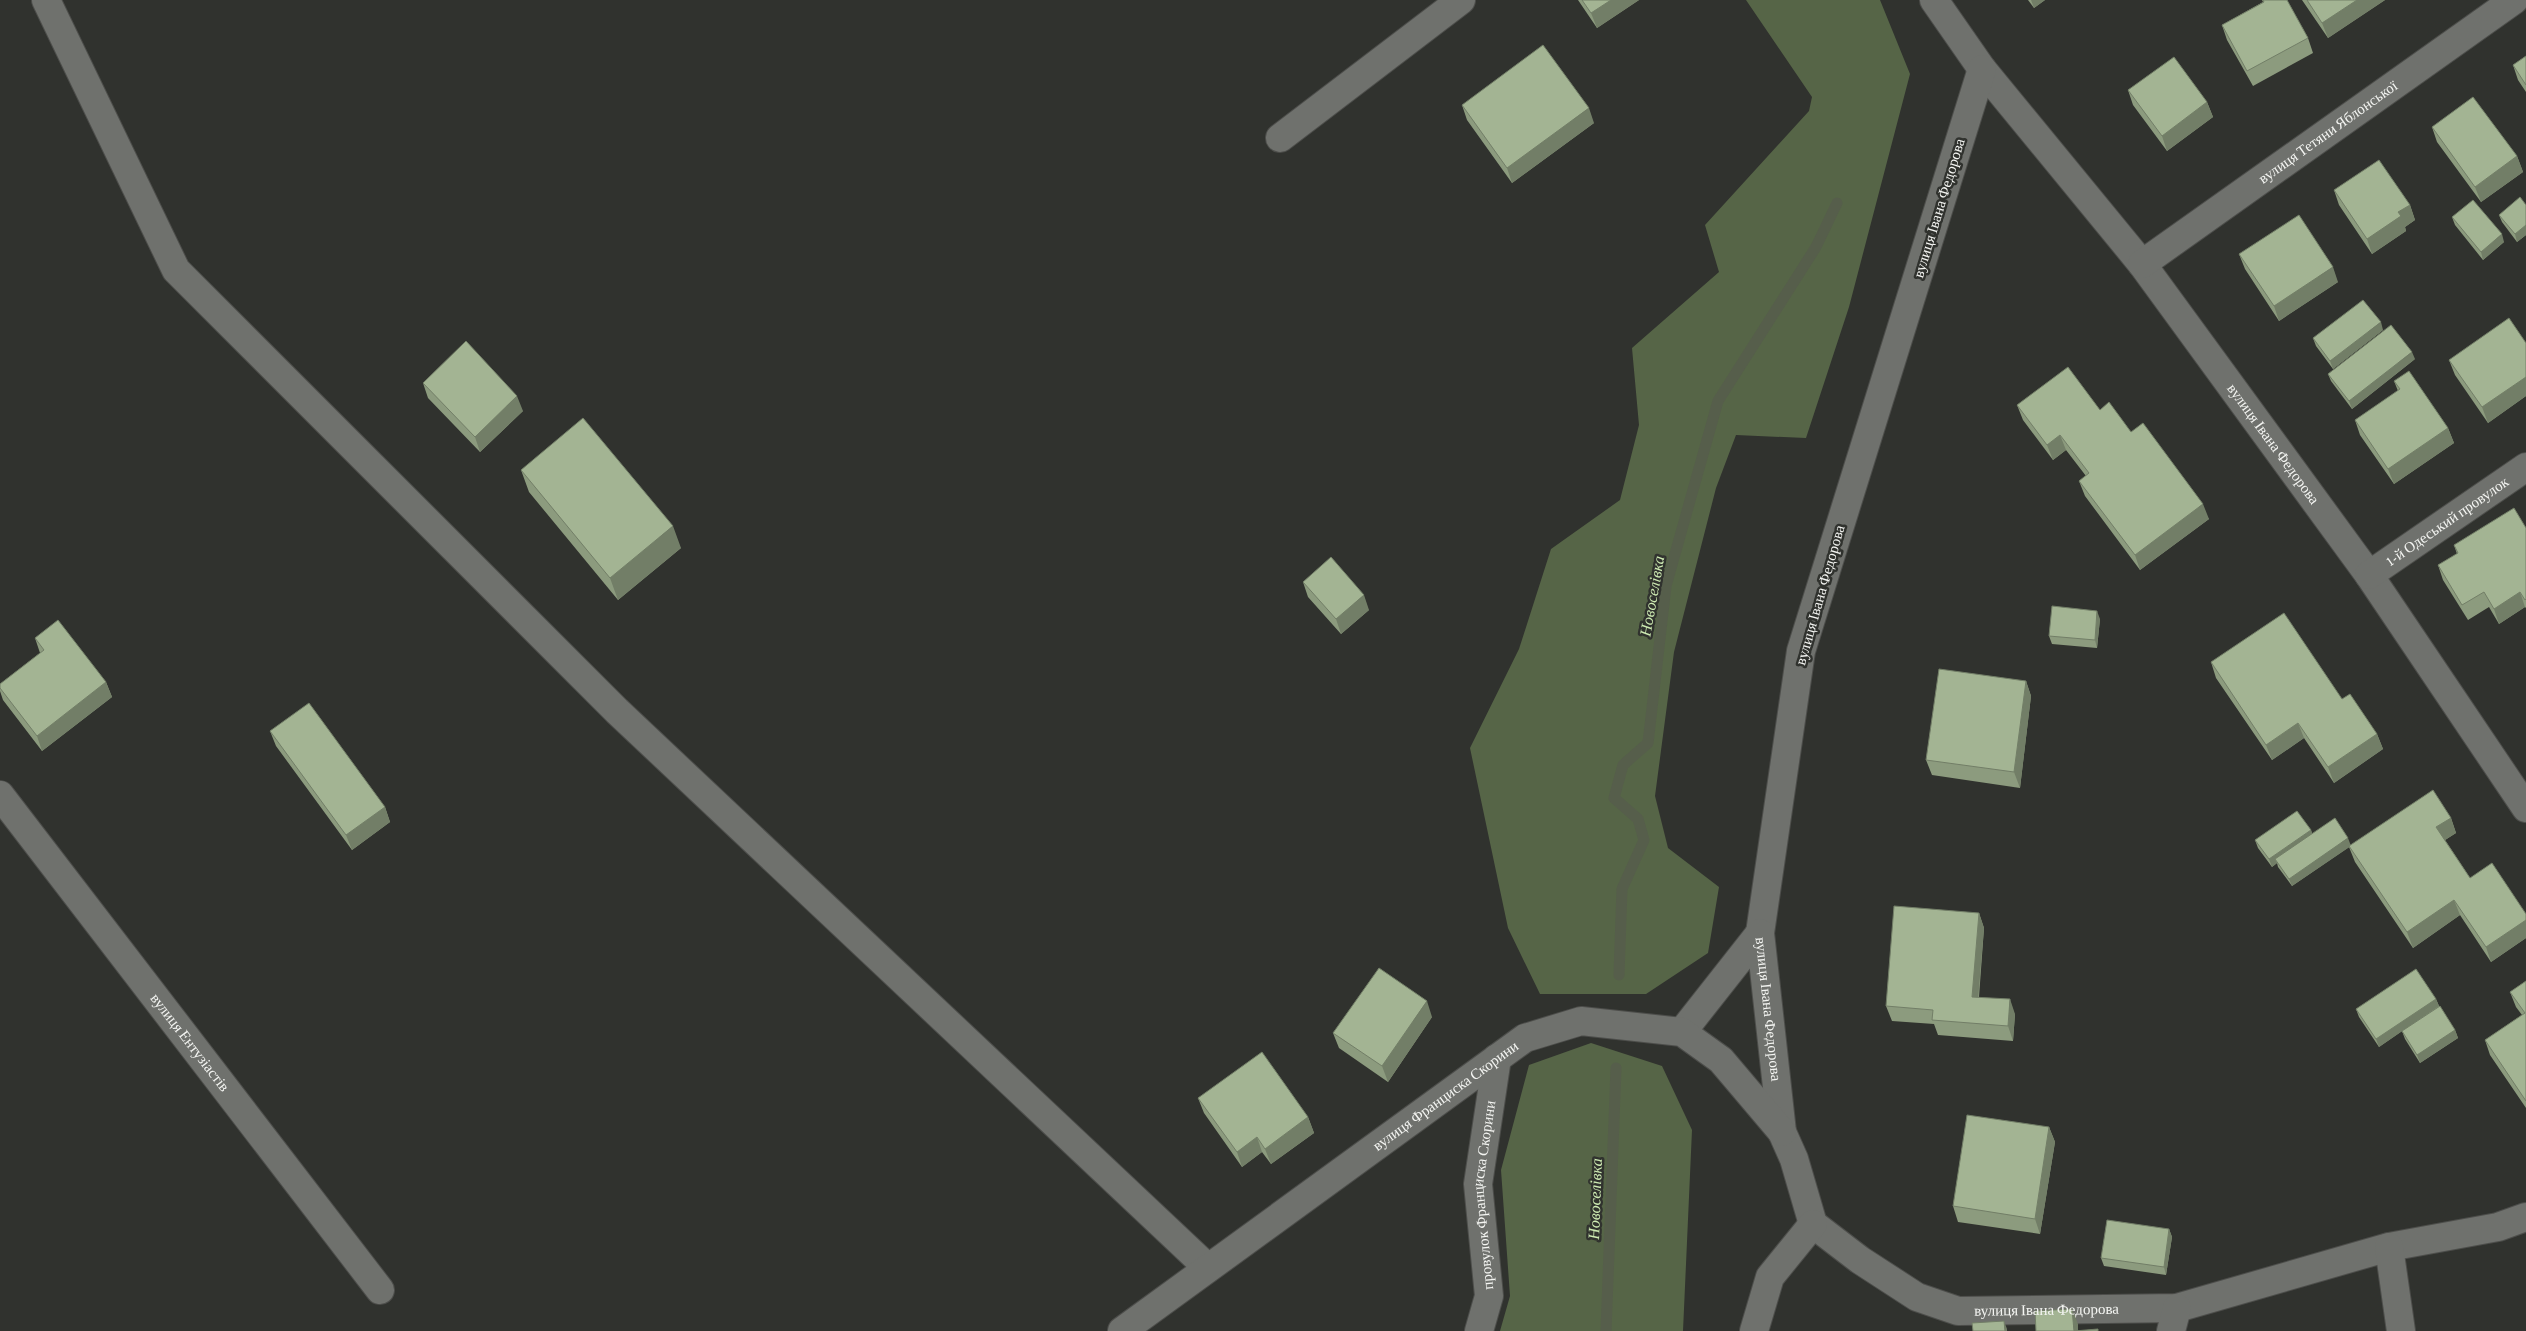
<svg xmlns="http://www.w3.org/2000/svg" width="2526" height="1331" viewBox="0 0 2526 1331" font-family="'Crimson Pro',serif">
<style>
.forest{fill:#566547}
.lines{fill:none;stroke-linecap:round;stroke-linejoin:round}
.stream{stroke:#565e4b;stroke-width:11}
.minor-casing{stroke:#4d4e4b;stroke-width:30}
.minor{stroke:#6f716d;stroke-width:28}
.wall{fill:#8c9b7e}
.shaded-wall{fill:#727e67}
.building{fill:#a3b493;stroke:#727e67}
.labels{text-anchor:middle;dominant-baseline:central;stroke-width:5;stroke-linejoin:round;paint-order:stroke}
.street-label{font-size:15px;fill:#f4f5f2;stroke:#30322e}
.water-label{font-size:16px;font-style:italic;fill:#ceebb3;stroke:#30322e}
</style>
<rect width="100%" height="100%" fill="#30322e"/>
<!-- forest -->
<path class="forest" d="M1746,0H1880L1910,74L1849,307L1806,438L1736,435L1716,488L1674,652L1655,796L1668,848L1719,887L1708,953L1646,994H1540L1508,928L1470,748L1519,649L1551,549L1620,500L1639,425L1632,348L1719,272L1705,225L1809,111L1812,97Z
M1591,1043L1662,1066L1692,1130L1683,1331H1500L1510,1296L1501,1170L1529,1065Z"/>
<g class="lines">
<!-- stream -->
<path class="stream" d="M1619,975L1622,889L1644,840L1638,819L1614,798L1623,765L1648,743L1666,586L1718,401L1816,247L1837,203
M1606,1331L1616,1068"/>
<defs>
<g id="minor">
<path d="M46,0L176,270L617,711L1208,1268"/>
<path id="s1" d="M1934,0L1982,69L2142,264L2369,575L2526,808"/>
<path id="s2" d="M1982,69L1801,651L1760,933L1782,1132L1794,1159L1813,1224L1860,1260L1917,1297L1958,1311L2177,1308L2389,1247L2498,1227L2526,1217"/>
<path d="M1280,138L1461,0"/>
<path id="s3" d="M2142,264L2514,0"/>
<path id="s4" d="M2369,575L2526,467"/>
<path id="s5" d="M0,795L380,1290"/>
<path d="M1682,1032L1760,933"/>
<path d="M2389,1247L2401,1331"/>
<path id="s6" d="M1122,1331L1525,1038L1581,1021L1682,1032L1721,1060L1782,1132"/>
<path id="s7" d="M1479,1331L1489,1296L1478,1184L1497,1058"/>
<path d="M1754,1331L1770,1277L1813,1224"/>
<path d="M2171,1331L2177,1308"/>
</g>
</defs>
<!-- minor casing -->
<use href="#minor" class="minor-casing"/>
<!-- minor -->
<use href="#minor" class="minor"/>
</g>
<!-- wall -->
<path class="wall" d="M1578,0H1639L1597,28Z
M2028,0H2045L2034,8Z
M2262,0H2287L2308,38L2313,53L2253,86L2227,40L2222,25L2263,2Z
M2302,0H2385L2328,38Z
M2526,56V92L2518,80L2513,65Z
M2128,90L2207,102L2213,117L2167,151L2133,105Z
M1462,105L1594,123L1512,183L1467,120Z
M2432,127L2517,156L2523,172L2481,202L2437,142Z
M2334,190L2410,205L2415,220L2405,227L2406,231L2372,254L2339,205Z
M2526,205V235L2517,242L2502,222L2499,215Z
M2452,217L2504,242L2483,260L2455,225Z
M2239,254L2338,282L2279,321L2245,269Z
M2383,330L2333,369L2316,346L2313,338Z
M2526,343V396L2488,423L2455,375L2449,360Z
M2415,359L2352,409L2331,381L2328,374Z
M2394,381L2448,428L2454,443L2394,484L2360,435L2355,420L2398,391Z
M423,383L523,411L480,452L428,398Z
M2017,405L2100,410L2131,432L2209,519L2140,570L2085,496L2079,481L2086,476L2066,450L2053,460L2023,420Z
M521,470L681,548L618,600L529,492Z
M2526,528V608L2525,607L2499,624L2489,607L2468,620L2443,580L2438,565L2457,554L2454,545Z
M1303,582L1369,610L1341,634L1308,597Z
M2100,619L2097,648L2052,644L2049,636Z
M35,638L106,682L112,697L42,751L3,700L0,691V684L40,653Z
M2211,662L2342,699L2377,734L2383,749L2334,783L2304,738L2272,760L2216,678Z
M2026,681L2031,696L2020,788L1932,775L1926,760Z
M270,731L385,807L390,822L352,850L276,746Z
M2451,818L2456,833L2445,840L2470,878L2526,920V938L2491,962L2460,915L2413,948L2355,862L2349,847L2292,886L2278,867L2277,863L2272,867L2258,848L2255,840L2311,830L2312,834L2351,845Z
M1979,913L1984,928L1979,997L2015,1014L2013,1041L1938,1035L1934,1024L1892,1021L1886,1006Z
M2526,981V1108L2490,1055L2485,1040L2522,1015L2516,1007L2510,992Z
M2436,999L2439,1006L2455,1030L2458,1038L2420,1063L2405,1039L2402,1031L2379,1047L2359,1017L2356,1009Z
M1432,1017L1388,1082L1339,1048L1333,1033Z
M1198,1098L1308,1117L1314,1133L1271,1164L1262,1152L1242,1167L1204,1113Z
M2049,1127L2055,1142L2040,1234L1958,1222L1953,1206Z
M2169,1229L2172,1237L2166,1275L2104,1266L2101,1258Z"/>
<!-- shaded-wall -->
<path class="shaded-wall" d="M1611,0H1639L1597,28L1591,13Z
M2031,0H2045L2034,8Z
M2357,0H2385L2328,38L2322,23Z
M2207,102L2213,117L2167,151L2162,136Z
M1589,108L1594,123L1512,183L1507,168Z
M2517,156L2523,172L2481,202L2475,187Z
M2410,205L2415,220L2405,227L2406,231L2372,254L2367,239L2398,212Z
M2526,225V235L2517,242L2515,234Z
M2502,234L2504,242L2483,260L2481,252Z
M2333,267L2338,282L2279,321L2274,306Z
M2381,322L2383,330L2333,369L2330,361Z
M2412,352L2415,359L2352,409L2349,401Z
M2526,377V396L2488,423L2482,407Z
M517,396L523,411L480,452L475,437Z
M2448,428L2454,443L2394,484L2388,469Z
M2060,435L2066,450L2053,460L2047,445Z
M2203,504L2209,519L2140,570L2135,555Z
M673,526L681,548L618,600L610,578Z
M2520,592L2525,607L2499,624L2494,609Z
M1364,595L1369,610L1341,634L1336,619Z
M2097,611L2100,619L2097,648L2095,640Z
M2026,681L2031,696L2020,788L2014,772Z
M106,682L112,697L42,751L37,736Z
M2298,723L2304,738L2272,760L2266,745Z
M2377,734L2383,749L2334,783L2328,767Z
M385,807L390,822L352,850L346,835Z
M2451,818L2456,833L2442,842L2436,827Z
M2311,830L2314,838L2275,859L2277,863L2272,867L2269,859Z
M2348,838L2351,846L2292,886L2289,879Z
M2454,900L2460,915L2413,948L2407,932Z
M1979,913L1984,928L1977,1012L1972,997Z
M2526,920V938L2491,962L2486,947Z
M2010,999L2015,1014L2013,1041L2008,1026Z
M2436,999L2439,1006L2379,1047L2376,1039Z
M1427,1001L1432,1017L1388,1082L1382,1066Z
M2455,1030L2458,1038L2420,1063L2417,1055Z
M1308,1117L1314,1133L1271,1164L1265,1149Z
M2049,1127L2055,1142L2040,1234L2035,1219Z
M1257,1137L1262,1152L1242,1167L1237,1152Z
M2169,1229L2172,1237L2166,1275L2164,1267Z
M2072,1309L2078,1324V1331H2074Z
M2004,1321L2007,1329V1331H2005Z"/>
<!-- building -->
<path class="building" d="M1582,0H1611L1591,13Z
M2263,0H2287L2308,38L2247,71L2222,25L2264,2Z
M2307,0H2357L2322,23Z
M1543,45L1589,108L1507,168L1462,105Z
M2526,56V85L2513,65Z
M2174,57L2207,102L2162,136L2128,90Z
M2473,97L2517,156L2475,187L2432,127Z
M2379,160L2410,205L2398,212L2401,216L2367,239L2334,190Z
M2520,197L2526,205V225L2515,234L2499,215Z
M2473,200L2502,234L2481,252L2452,217Z
M2299,215L2333,267L2274,306L2239,254Z
M2363,300L2381,322L2330,361L2313,338Z
M2509,318L2526,343V377L2482,407L2449,360Z
M2391,325L2412,352L2349,401L2328,374Z
M466,341L517,396L475,437L423,383Z
M2068,367L2100,410L2109,402L2131,432L2143,423L2203,504L2135,555L2079,481L2089,473L2060,435L2047,445L2017,405Z
M2409,371L2448,428L2388,469L2355,420L2400,389L2394,381Z
M583,418L673,526L610,578L521,470Z
M2514,508L2526,528V599L2525,600L2520,592L2494,609L2484,592L2462,605L2438,565L2458,553L2454,545Z
M1331,557L1364,595L1336,619L1303,582Z
M2052,606L2097,611L2095,640L2049,636Z
M2284,613L2342,699L2350,694L2377,734L2328,767L2298,723L2266,745L2211,662Z
M58,620L106,682L37,736L0,688V684L44,650L35,638Z
M1939,669L2026,681L2014,772L1926,760Z
M309,703L385,807L346,835L270,731Z
M2433,790L2451,818L2436,827L2470,878L2492,863L2526,914V920L2486,947L2454,900L2407,932L2349,846Z
M2297,811L2311,830L2269,859L2255,840Z
M2335,818L2348,838L2289,879L2275,859Z
M1894,906L1979,913L1972,997L2010,999L2008,1026L1932,1020L1933,1010L1886,1006Z
M1379,968L1427,1001L1382,1066L1333,1033Z
M2416,969L2436,999L2376,1039L2356,1009Z
M2526,981V1101L2485,1040L2525,1013L2510,992Z
M2440,1006L2455,1030L2417,1055L2402,1031Z
M1262,1052L1308,1117L1265,1149L1257,1137L1237,1152L1198,1098Z
M1967,1115L2049,1127L2035,1219L1953,1206Z
M2107,1220L2169,1229L2164,1267L2101,1258Z
M2072,1309L2074,1331L2098,1329V1331H2036L2035,1311Z
M2004,1321L2005,1331H1973L1972,1323Z"/>
<g class="labels">
<!-- street labels -->
<g class="street-label">
<text stroke="none"><textPath href="#s3" startOffset="228">вулиця Тетяни Яблонської</textPath></text>
<text transform="translate(1939 208) rotate(-73)">вулиця Івана Федорова</text>
<text stroke="none"><textPath href="#s1" startOffset="559">вулиця Івана Федорова</textPath></text>
<text stroke="none"><textPath href="#s4" startOffset="95">1-й Одеський провулок</textPath></text>
<text transform="translate(1820 595) rotate(-74)">вулиця Івана Федорова</text>
<text stroke="none"><textPath href="#s2" startOffset="971">вулиця Івана Федорова</textPath></text>
<text stroke="none"><textPath href="#s5" startOffset="312">вулиця Ентузіастів</textPath></text>
<text stroke="none"><textPath href="#s6" startOffset="400">вулиця Франциска Скорини</textPath></text>
<text stroke="none"><textPath href="#s7" startOffset="138">провулок Франциска Скорини</textPath></text>
<text stroke="none"><textPath href="#s2" startOffset="1451">вулиця Івана Федорова</textPath></text>
</g>
<!-- water labels -->
<g class="water-label">
<text transform="translate(1652 596) rotate(-80)">Новоселівка</text>
<text transform="translate(1595 1199) rotate(-88)">Новоселівка</text>
</g>
</g>
</svg>
